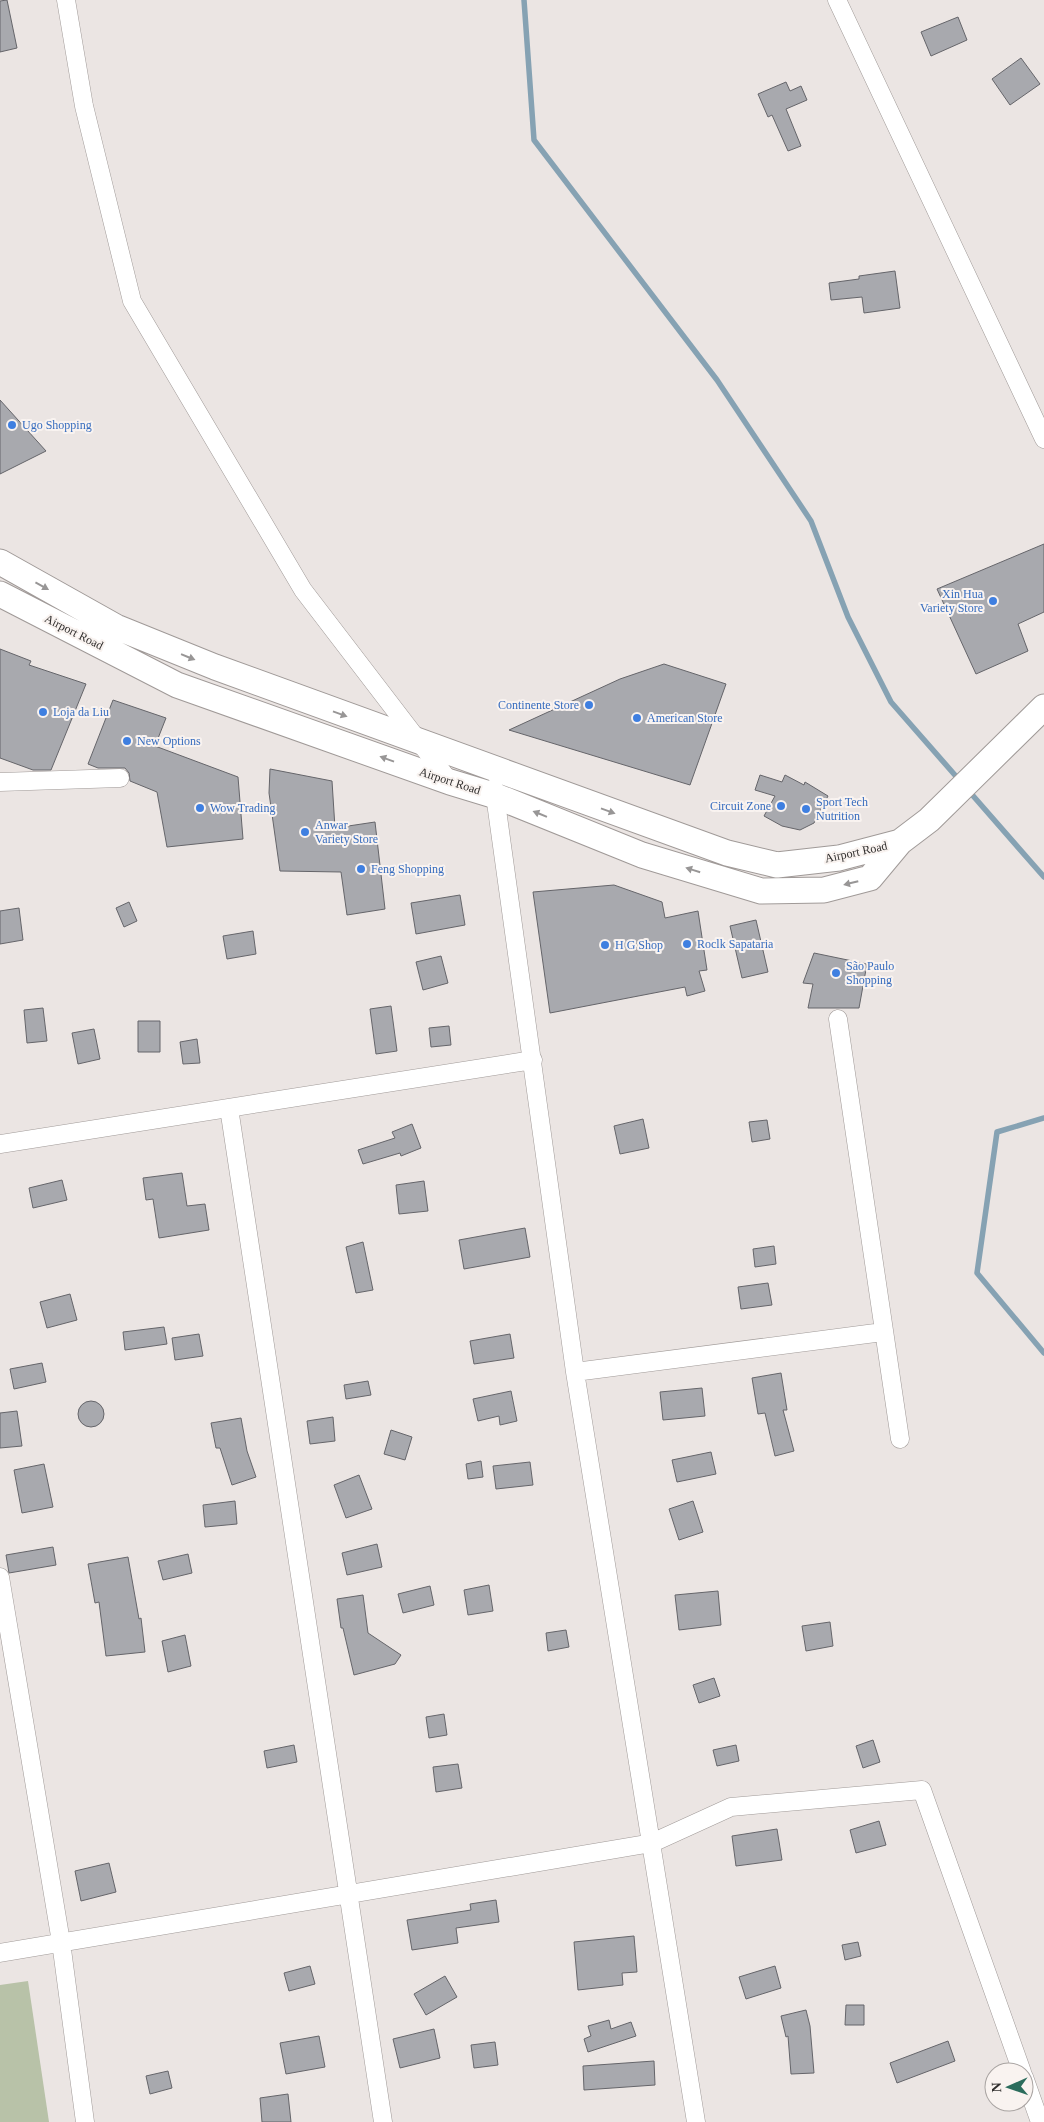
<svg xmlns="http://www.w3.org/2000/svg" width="1044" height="2122" viewBox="0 0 1044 2122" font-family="Georgia,serif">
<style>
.green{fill:#b8c2a8}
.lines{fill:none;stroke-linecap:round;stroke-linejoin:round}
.stream{stroke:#86a2b3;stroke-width:5.5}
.building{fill:#a8a9ae;stroke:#65656a}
.street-casing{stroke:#a09a98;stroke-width:19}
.secondary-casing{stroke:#a09a98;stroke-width:27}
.street{stroke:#fff;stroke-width:18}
.secondary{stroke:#fff;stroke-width:25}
.oneway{fill:#989696}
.shop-dot{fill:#3f7fe0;stroke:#f9f3f0;stroke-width:2}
.labels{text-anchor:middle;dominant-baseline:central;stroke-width:4;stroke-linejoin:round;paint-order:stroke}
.shop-label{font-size:12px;fill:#366cbe;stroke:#f9f3f0;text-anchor:start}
.street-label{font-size:12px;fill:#302e2d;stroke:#f9f3f0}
</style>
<rect width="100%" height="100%" fill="#ebe5e3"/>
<!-- green -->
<path class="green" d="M28,1981L49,2122H0V1985Z"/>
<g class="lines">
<!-- stream -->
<path class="stream" d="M524,0L534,140L717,380L811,521L848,617L891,702L961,782
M968,790L1044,877
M1044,1118L997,1132L977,1273L1044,1353"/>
</g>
<!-- building -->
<path class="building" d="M7,0L17,48L0,52V1Z
M958,17L967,40L931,56L921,32Z
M1021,58L1040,84L1010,105L992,79Z
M786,82L790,91L801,86L807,100L786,109L801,146L788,151L772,115L768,117L758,94Z
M895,271L900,308L864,313L862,297L831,300L829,283L859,279V276Z
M0,400L46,451L0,474Z
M1044,544V612L1018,624L1028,651L976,674L937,589Z
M0,649L31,661L29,665L86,684L51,770H33L0,758Z
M664,664L726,684L690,785L509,730L620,679Z
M113,700L166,718L155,746L238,777L243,839L167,847L157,792L130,781L129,773L125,768H98L88,764Z
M270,769L332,781L335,828L375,822L385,909L347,915L341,872L280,871L269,793Z
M760,775L782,782L785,775L804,785L805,782L828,796L814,823L800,830L782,826L764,816L775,796L755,790Z
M614,885L662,902L665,918L698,911L707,970L699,971L705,991L687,996L685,987L550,1013L533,892Z
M460,895L465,925L416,934L411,903Z
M129,902L137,921L124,927L116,908Z
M19,908L23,940L0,944V911Z
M756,920L768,972L742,978L730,926Z
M253,931L256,954L227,959L223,936Z
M814,953L867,964L859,1008H808L813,984L803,983Z
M441,956L448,983L423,990L416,962Z
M391,1006L397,1051L376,1054L370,1009Z
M43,1008L47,1041L27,1043L24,1010Z
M138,1021H160V1052H138Z
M449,1026L451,1045L431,1047L429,1028Z
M94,1029L100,1059L78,1064L72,1033Z
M197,1039L200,1063L183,1064L180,1042Z
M643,1119L649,1148L620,1154L614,1126Z
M767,1120L770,1139L752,1142L749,1122Z
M412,1124L421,1148L401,1156L400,1153L363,1164L358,1150L395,1138L392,1132Z
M182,1173L187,1206L205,1204L209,1230L159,1238L153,1199L146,1200L143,1178Z
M62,1180L67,1200L33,1208L29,1188Z
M424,1181L428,1211L399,1214L396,1185Z
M525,1228L530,1257L464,1269L459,1240Z
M363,1242L373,1290L356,1293L346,1247Z
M774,1246L776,1264L755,1267L753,1249Z
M768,1283L772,1305L741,1309L738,1287Z
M70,1294L77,1320L47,1328L40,1302Z
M164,1327L167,1344L125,1350L123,1332Z
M199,1334L203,1356L175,1360L172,1338Z
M510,1334L514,1358L474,1364L470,1341Z
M42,1363L46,1382L14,1389L10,1369Z
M781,1373L787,1410H783L794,1451L775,1456L765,1413L758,1414L752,1378Z
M368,1381L371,1395L346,1399L344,1385Z
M702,1388L705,1416L663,1420L660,1392Z
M511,1391L517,1421L500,1425L499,1416L478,1421L473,1399Z
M78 1414a13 13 0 1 1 26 0a13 13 0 1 1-26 0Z
M17,1411L22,1446L0,1448V1413Z
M333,1417L335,1441L310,1444L307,1421Z
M241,1418L247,1451L256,1477L232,1485L220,1448H216L211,1423Z
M391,1430L412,1437L405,1460L384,1454Z
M711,1452L716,1474L677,1482L672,1460Z
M481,1461L483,1477L468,1479L466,1464Z
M530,1462L533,1485L496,1489L493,1466Z
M44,1464L53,1507L22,1513L14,1470Z
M359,1475L372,1509L346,1518L334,1485Z
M235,1501L237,1524L205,1527L203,1505Z
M693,1501L703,1532L679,1540L669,1509Z
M377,1544L382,1567L347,1575L342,1553Z
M53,1547L56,1565L9,1573L6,1555Z
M188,1554L192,1573L163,1580L158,1561Z
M128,1557L139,1619L141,1618L145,1652L106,1656L99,1602L95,1603L88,1564Z
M489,1585L493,1611L468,1615L464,1590Z
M430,1586L434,1605L403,1613L398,1594Z
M718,1591L721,1625L679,1630L675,1595Z
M363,1595L368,1633L401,1655L395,1664L354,1675L343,1628H341L337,1599Z
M830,1622L833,1646L806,1651L802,1626Z
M566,1630L569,1647L548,1651L546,1633Z
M185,1635L191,1666L168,1672L162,1641Z
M714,1678L720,1696L699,1703L693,1685Z
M444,1714L447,1735L429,1738L426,1717Z
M873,1740L880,1762L863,1768L856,1746Z
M294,1745L297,1762L267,1768L264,1751Z
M736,1745L739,1761L717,1766L713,1750Z
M458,1764L462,1788L436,1792L433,1767Z
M879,1821L886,1845L856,1853L850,1830Z
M777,1829L782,1860L736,1866L732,1836Z
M109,1863L116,1892L81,1901L75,1871Z
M496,1900L499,1922L456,1928L458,1943L412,1950L407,1920L471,1910L470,1904Z
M634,1936L637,1972L622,1973L623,1985L578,1990L574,1942Z
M858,1942L861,1956L845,1960L842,1945Z
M310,1966L315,1984L289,1991L284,1973Z
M775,1966L781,1988L746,1999L739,1977Z
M445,1976L457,1997L426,2015L414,1994Z
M846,2005H864V2025H845Z
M806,2010L810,2026L814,2073L791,2074L788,2036L786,2037L781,2016Z
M609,2020L611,2029L631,2022L636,2036L588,2052L584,2039L591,2036L588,2026Z
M434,2029L440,2058L400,2068L393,2039Z
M319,2036L325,2067L286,2074L280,2043Z
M948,2041L955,2061L897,2083L890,2063Z
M495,2042L498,2065L474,2068L471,2045Z
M654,2061L655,2085L584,2090L583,2066Z
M168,2071L172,2088L150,2094L146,2076Z
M288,2094L291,2122H262L260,2098Z"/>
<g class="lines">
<defs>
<path id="street" d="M66,0L84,106L132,301L303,590L450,782
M837,0L1044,439
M0,782L120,778
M494,788L575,1372L696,2122
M838,1019L900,1439
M229,1108L383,2122
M0,1144L533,1060
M575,1372L883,1332
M0,1577L61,1942L85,2122
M0,1953L652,1843L731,1807L922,1790L1022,2072
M1024,2077L1040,2122"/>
<path id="secondary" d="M0,562L116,627L215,667L727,853L777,865L839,858L900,842
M0,594L177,685L450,782L496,796L642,855L761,891L824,890L870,878L900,842L929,820L1044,707"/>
</defs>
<!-- street casing -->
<use href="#street" class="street-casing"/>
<!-- secondary casing -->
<use href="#secondary" class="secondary-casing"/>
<!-- street -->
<use href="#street" class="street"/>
<!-- secondary -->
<use href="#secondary" class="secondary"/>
</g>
<!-- one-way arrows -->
<defs><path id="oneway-solid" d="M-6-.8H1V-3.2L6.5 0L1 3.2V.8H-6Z" transform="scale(1.25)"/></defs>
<g class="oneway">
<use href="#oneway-solid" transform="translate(42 586) rotate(29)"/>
<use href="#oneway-solid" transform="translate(188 657) rotate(22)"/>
<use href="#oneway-solid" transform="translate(340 714) rotate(20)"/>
<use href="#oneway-solid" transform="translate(387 759) rotate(-160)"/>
<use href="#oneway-solid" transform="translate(608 811) rotate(20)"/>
<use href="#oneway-solid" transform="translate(540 814) rotate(-158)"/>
<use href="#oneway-solid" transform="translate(693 870) rotate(-163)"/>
<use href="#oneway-solid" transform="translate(851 883) rotate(166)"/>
</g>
<!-- markers -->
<g class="shop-dot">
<circle cx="12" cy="425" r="5"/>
<circle cx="993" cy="601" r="5"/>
<circle cx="589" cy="705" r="5"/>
<circle cx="43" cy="712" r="5"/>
<circle cx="637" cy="718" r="5"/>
<circle cx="127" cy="741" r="5"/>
<circle cx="781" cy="806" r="5"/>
<circle cx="200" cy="808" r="5"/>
<circle cx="806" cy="809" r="5"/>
<circle cx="305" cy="832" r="5"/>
<circle cx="361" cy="869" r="5"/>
<circle cx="687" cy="944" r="5"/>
<circle cx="605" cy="945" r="5"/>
<circle cx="836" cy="973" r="5"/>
</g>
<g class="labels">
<!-- shop labels -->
<g class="shop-label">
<text x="22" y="425">Ugo Shopping</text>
<text x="983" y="594" text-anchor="end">Xin Hua<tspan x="983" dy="14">Variety Store</tspan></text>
<text x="579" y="705" text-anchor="end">Continente Store</text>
<text x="53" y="712">Loja da Liu</text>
<text x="647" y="718">American Store</text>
<text x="137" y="741">New Options</text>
<text x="816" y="802">Sport Tech<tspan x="816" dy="14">Nutrition</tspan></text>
<text x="771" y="806" text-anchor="end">Circuit Zone</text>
<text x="210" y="808">Wow Trading</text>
<text x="315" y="825">Anwar<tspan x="315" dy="14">Variety Store</tspan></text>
<text x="371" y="869">Feng Shopping</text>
<text x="697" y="944">Roclk Sapataria</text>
<text x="615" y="945">H G Shop</text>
<text x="846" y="966">São Paulo<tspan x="846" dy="14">Shopping</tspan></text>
</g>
<!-- street labels -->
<g class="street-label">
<text transform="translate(74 632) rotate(27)">Airport Road</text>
<text transform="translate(450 781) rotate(18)">Airport Road</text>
<text transform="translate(856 852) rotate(-12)">Airport Road</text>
</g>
</g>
<!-- north arrow -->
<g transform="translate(1009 2087) rotate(268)"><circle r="24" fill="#f9f3f0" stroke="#a9a4a2"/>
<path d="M0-4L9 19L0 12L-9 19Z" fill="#2b6c5c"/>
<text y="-8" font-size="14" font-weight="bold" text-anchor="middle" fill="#302e2d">N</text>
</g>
</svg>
